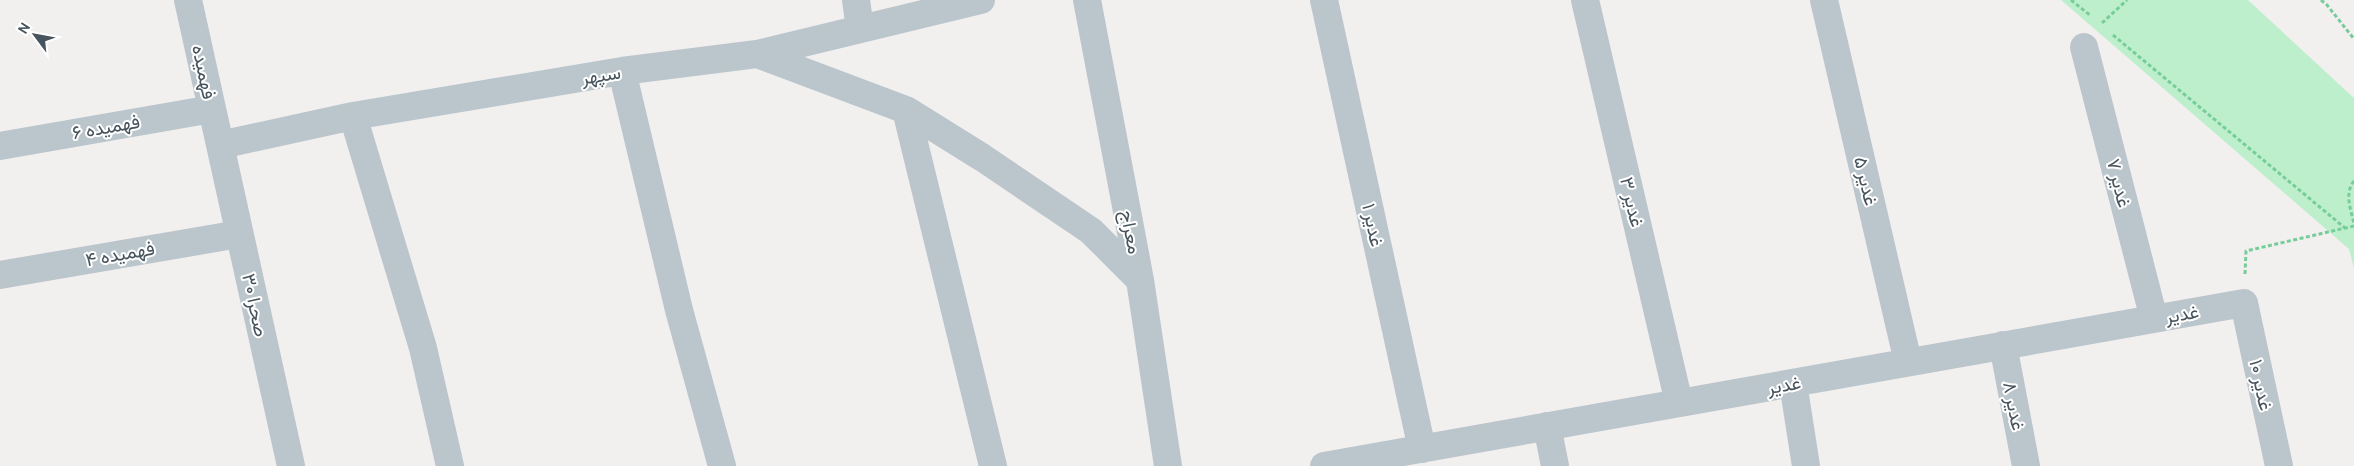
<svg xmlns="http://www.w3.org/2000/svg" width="2354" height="466" viewBox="0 0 2354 466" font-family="Cabin,Vazirmatn,sans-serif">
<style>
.green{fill:#beefcc}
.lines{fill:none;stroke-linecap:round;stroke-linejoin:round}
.path{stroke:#76cd9a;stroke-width:3;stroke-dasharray:4 2.5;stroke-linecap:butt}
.street{stroke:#bbc5cc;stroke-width:28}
.labels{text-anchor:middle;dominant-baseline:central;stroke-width:4;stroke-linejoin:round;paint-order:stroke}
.street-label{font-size:19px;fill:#47545d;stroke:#fff}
</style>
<rect width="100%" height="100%" fill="#f2efef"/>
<!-- green -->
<path class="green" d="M2061,0H2248L2354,98V268L2349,249Z"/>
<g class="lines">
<!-- path -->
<path class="path" d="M2071,0L2091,16
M2321,0L2327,5L2354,39
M2102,23L2127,0
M2113,35L2345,228
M2354,181C2344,193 2351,210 2354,224
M2245,274L2246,251L2354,226"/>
<!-- street -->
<path class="street" d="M188,0L291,466
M856,0L860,29
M1087,0L1140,280L1168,466
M1324,0L1422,449
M1585,0L1679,403
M1824,0L1908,362
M2084,47L2154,319
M757,54L906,110L983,158L1091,231L1140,280
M622,71L679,310L722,466
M906,110L993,466
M353,116L423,348L450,466
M220,145L353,116L622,71L757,54L981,0
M0,146L212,109
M0,275L239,234
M2003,345L2026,466
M1793,383L1806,466
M1547,426L1555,466
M1324,466L2244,303L2279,466"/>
</g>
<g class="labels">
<!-- street labels -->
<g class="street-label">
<text transform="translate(204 72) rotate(78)">فهمیده</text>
<text transform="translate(601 75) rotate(-9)">سپهر</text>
<text transform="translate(106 127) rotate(-10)">فهمیده ۶</text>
<text transform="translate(1866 181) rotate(77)">غدیر ۵</text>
<text transform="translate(2119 183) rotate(76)">غدیر ۷</text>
<text transform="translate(1632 202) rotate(77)">غدیر ۳</text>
<text transform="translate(1373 225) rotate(78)">غدیر ۱</text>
<text transform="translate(1131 232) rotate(79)">معراج</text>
<text transform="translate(120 254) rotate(-10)">فهمیده ۴</text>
<text transform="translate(255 305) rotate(78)">صحرا ۳۰</text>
<text transform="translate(2182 314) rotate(-10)">غدیر</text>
<text transform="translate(1784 385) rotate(-10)">غدیر</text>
<text transform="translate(2261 385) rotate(78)">غدیر ۱۰</text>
<text transform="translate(2014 406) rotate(79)">غدیر ۸</text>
</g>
</g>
<!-- north arrow -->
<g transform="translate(35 35) rotate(302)" stroke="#ffffff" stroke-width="4" paint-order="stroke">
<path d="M0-4L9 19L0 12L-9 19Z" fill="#47545d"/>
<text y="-8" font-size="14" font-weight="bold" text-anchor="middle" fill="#47545d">N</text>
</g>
</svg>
